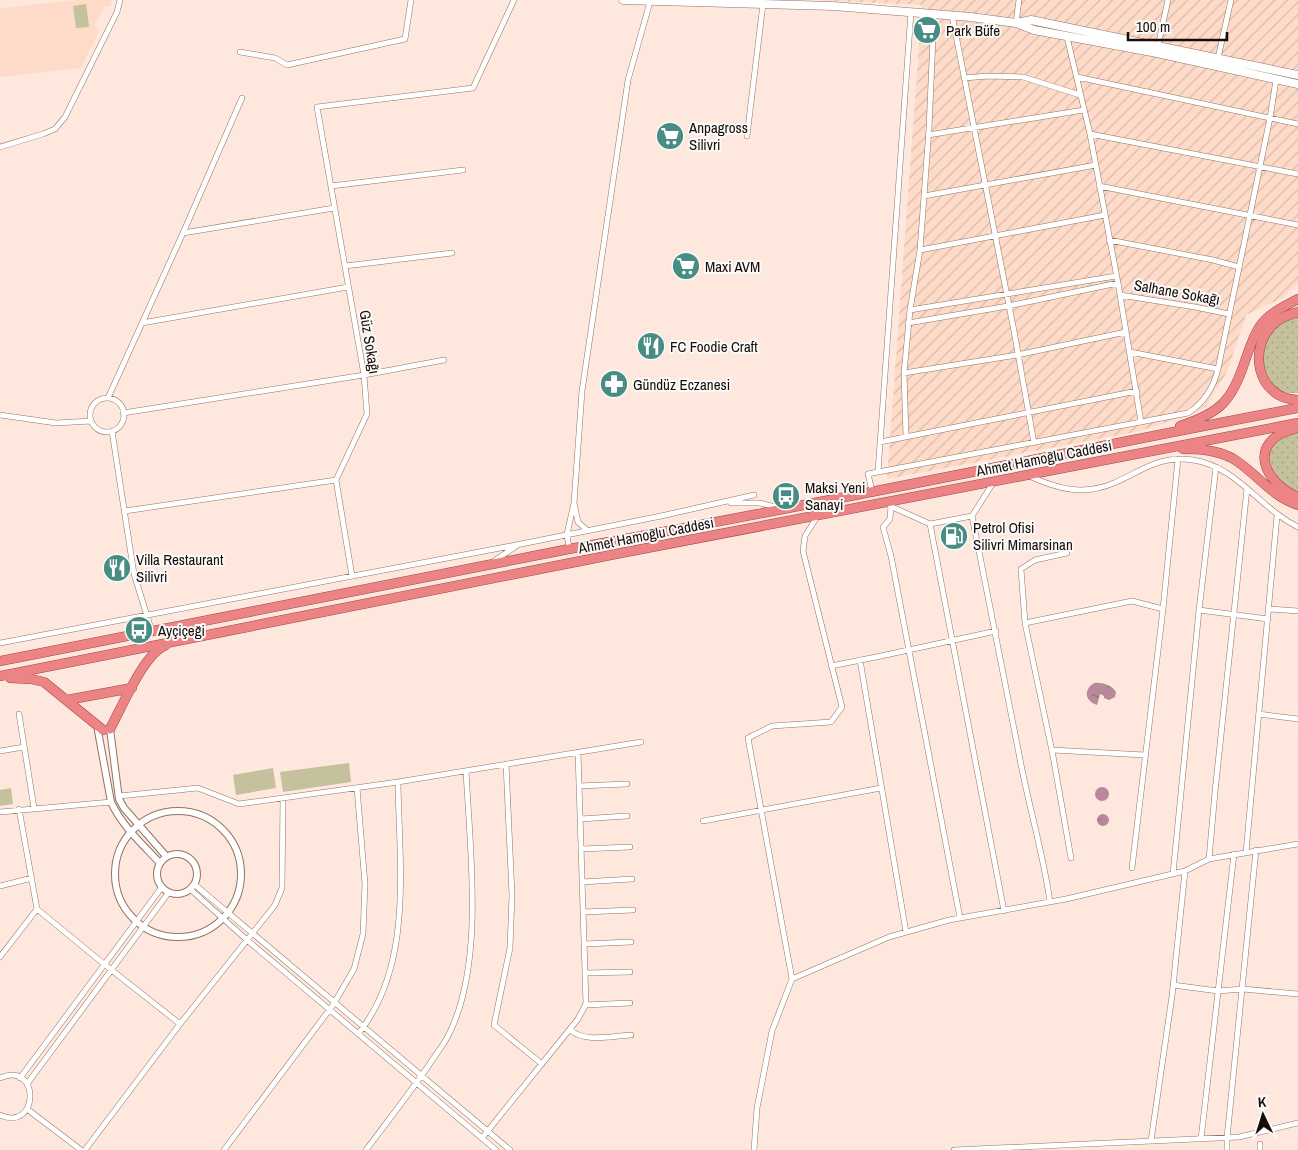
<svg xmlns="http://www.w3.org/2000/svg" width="1298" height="1150" viewBox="0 0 1298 1150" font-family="'Archivo Narrow',sans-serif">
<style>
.built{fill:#fedbc9}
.industrial{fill:url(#industrial-furrows)}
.grass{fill:url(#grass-dots)}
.garden{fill:#c4c19c}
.water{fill:url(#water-ripples)}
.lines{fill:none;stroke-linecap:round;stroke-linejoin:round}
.minor-casing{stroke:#937362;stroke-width:6}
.tertiary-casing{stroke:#937362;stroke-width:8}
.secondary-casing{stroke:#937362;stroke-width:9}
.trunk-casing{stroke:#9e4646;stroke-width:10}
.minor{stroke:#fff;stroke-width:5}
.tertiary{stroke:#fff;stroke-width:6}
.secondary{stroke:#fff;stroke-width:8}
.trunk{stroke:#ec8486;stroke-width:9}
.labels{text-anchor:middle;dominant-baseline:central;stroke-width:4;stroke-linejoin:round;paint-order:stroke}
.poi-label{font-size:15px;fill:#170c06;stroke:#fafafa;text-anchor:start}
.street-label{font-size:15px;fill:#170c06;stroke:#fafafa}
</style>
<defs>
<pattern id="industrial-furrows" width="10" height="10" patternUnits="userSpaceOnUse" patternTransform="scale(1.25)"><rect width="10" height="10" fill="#fedbc9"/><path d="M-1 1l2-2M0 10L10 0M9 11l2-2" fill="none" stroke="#d9bbab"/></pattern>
<pattern id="grass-dots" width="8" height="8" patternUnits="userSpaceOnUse" patternTransform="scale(1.25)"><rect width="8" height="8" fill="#c4c19c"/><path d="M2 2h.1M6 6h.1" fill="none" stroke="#a8a585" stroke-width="1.8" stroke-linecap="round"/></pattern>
<pattern id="water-ripples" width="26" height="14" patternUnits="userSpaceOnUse" patternTransform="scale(1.25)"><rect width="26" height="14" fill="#b9899b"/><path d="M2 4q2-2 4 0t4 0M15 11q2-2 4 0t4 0" fill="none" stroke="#956e7c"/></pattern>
</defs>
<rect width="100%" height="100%" fill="#fee8dd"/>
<!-- built -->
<path class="built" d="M76,0H112V1L110,7L105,6L94,26L100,30L81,68L0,77V8Z"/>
<!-- industrial -->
<path class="industrial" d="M816,0H1298V283L1284,297L1246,315L1228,370L1206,407L1189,415L1140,431L887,479L922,5Z"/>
<!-- grass -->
<path class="grass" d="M1298,313V393H1287L1278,390L1264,378L1261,355L1272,328Z
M1298,432V493L1280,484L1267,467L1269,448L1281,435Z"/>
<!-- garden -->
<path class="garden" d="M86,4L89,27L76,28L73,6Z
M349,763L351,782L283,792L280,772Z
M273,768L276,788L236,795L233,775Z
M11,788L13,804L0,806V790Z"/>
<!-- water -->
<path class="water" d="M1094,683C1101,682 1112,685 1116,692L1115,697L1109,700L1104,698V696L1100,694L1097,705C1085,701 1083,690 1094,683Z
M1095 794a7 7 0 1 1 14 0a7 7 0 1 1-14 0Z
M1097 820a6 6 0 1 1 12 0a6 6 0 1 1-12 0Z"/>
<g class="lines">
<defs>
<path id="minor" d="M952,15L1014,331L1034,443
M1016,23L1019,0
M1067,37L1090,134L1118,283L1141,422
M1158,46L1168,0
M240,52L275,58L287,65L405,39L411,0
M1218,58L1231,0
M1077,77L1298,124
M964,78L988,76L1023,77L1080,95
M1090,134L1298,174
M928,135L1084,110
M747,136L763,4
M0,147L43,134L55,129L65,117L117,12L120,0
M331,186L463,170
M1099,186L1298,225
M924,196L1096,165
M183,233L334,208
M1109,240L1213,260L1239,267
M920,250L1105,215
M345,266L452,253
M1120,295L1195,307L1229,314
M910,310L1116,276
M142,323L348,287
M908,323L1008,306L1118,283
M1130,352L1218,369
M904,373L1017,355L1126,332
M108,398L183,233L242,98
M90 415a17 17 0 1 1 34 0a17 17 0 1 1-34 0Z
M123,413L364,375L444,360
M0,415L56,423L91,421
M112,431L134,574L152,632
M906,436L904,373L910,310L920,250L929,129L934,14
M880,442L1137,391
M878,472L1188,413C1203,404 1214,387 1218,369L1270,118L1276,80
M1029,476C1058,489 1083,496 1114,483C1142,471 1159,455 1193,460C1238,467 1259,508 1298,527
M872,491L868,474L878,472L911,12
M574,503L582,391L628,80L650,2
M731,503H760L779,508
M890,506L930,524L972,516L993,483
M891,506L890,519L883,527L891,556L960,918
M125,511L336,480
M972,516C988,595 1003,675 1019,754C1028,804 1043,852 1050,902
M930,524L1004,911
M569,549L567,534L574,503L578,522L587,530
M1067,553L1035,560L1021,569L1025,623L1053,756L1071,858
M494,561L518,545
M352,576L336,480L367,414L364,375L317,107L473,88L514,0
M1269,609L1298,611
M1199,610L1268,619
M1025,623L1132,601L1163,609
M0,643L521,544L661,516L754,495
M860,660L906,932
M831,666L881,656L996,631
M19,714L34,808
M1259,714L1298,719
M1052,750L1145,755
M0,751L24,747
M506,764L512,895L510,948L494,1025L542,1064
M579,786L627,784
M119,796L198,788L239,804L398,782L641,742
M19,809L37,909L104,964L180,1024
M0,812L111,802
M580,819L627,816
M703,821L881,788
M581,849L630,847
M1246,852L1277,516
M1209,859L1215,792L1247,489
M1132,868L1163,609L1178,459
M1173,874L1199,610L1216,467
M582,882L632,879
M194,884L510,1150
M0,886L32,878
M190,889L247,940L496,1150
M583,912L633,910
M584,944L631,942
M0,957L37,909
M585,973L630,972
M792,979L889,937L949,920L1066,899L1185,871L1209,859L1298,844
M1173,985L1218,991L1243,989L1298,994
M585,1005L630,1003
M570,1030C586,1043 611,1036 631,1035
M358,1034C414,965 399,864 398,782
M0,1078C41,1060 39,1133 0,1115
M20,1078L162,887
M27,1084L169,892
M27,1109L81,1150
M482,1138L578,1019L586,1004L578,752
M1201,1139L1234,854
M1151,1141L1172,996L1185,871
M1260,1144V1150
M85,1150L180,1024L275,905L282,888L283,799
M224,1150L333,1005L354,969L363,934L365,884L357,788
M366,1150C387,1122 409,1094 429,1065C435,1055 443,1046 448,1036C485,965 470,850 466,771
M754,1150L757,1108L772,1031L792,979L748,738L772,726L831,722L842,707L803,551L805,536L817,517
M954,1150L1239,1137L1298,1123
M1227,1150V1138L1256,850"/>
<path id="tertiary" d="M115 874a63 63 0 1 1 126 0a63 63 0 1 1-126 0Z
M157 874a20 20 0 1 1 40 0a20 20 0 1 1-40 0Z
M160,863C142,844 122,826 111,802L98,731L110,729L119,799L124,808L166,856"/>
<path id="secondary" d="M623,0L833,6L971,17L1016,23L1034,30L1157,53L1298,84
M1016,23L1031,20L1298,75"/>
<path id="trunk" d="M1298,312C1290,314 1283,317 1277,321C1246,345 1256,399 1298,400
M1180,426C1220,413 1232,401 1245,361C1249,350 1253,336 1260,326C1269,313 1285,306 1298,299
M1294,429C1247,441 1262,482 1298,497
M1183,449C1200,449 1216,450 1232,458C1256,472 1270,496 1298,505
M0,661L569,549C813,506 1055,454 1298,408
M0,676L621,553L1298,423
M10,678L31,679L44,682L103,730
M67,700L132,688
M110,729C122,707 144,653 166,645"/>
</defs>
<!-- minor casing -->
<use href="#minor" class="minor-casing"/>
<!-- tertiary casing -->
<use href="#tertiary" class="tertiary-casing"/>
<!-- secondary casing -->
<use href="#secondary" class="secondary-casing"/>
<!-- trunk casing -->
<use href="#trunk" class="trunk-casing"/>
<!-- minor -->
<use href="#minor" class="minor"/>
<!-- tertiary -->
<use href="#tertiary" class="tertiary"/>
<!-- secondary -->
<use href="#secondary" class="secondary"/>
<!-- trunk -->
<use href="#trunk" class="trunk"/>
</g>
<!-- icons -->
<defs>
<symbol id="supermarket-disc" viewBox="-11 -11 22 22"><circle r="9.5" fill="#478d84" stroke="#fafafa"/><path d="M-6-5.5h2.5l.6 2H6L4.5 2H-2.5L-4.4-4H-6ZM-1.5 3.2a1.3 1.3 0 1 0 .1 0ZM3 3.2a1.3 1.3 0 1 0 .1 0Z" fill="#fff"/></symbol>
<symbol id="restaurant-disc" viewBox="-11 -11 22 22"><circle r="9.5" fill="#478d84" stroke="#fafafa"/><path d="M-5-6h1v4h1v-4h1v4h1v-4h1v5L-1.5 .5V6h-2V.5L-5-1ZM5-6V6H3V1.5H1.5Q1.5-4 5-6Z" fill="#fff"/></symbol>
<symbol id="pharmacy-disc" viewBox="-11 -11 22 22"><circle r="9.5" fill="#478d84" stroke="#fafafa"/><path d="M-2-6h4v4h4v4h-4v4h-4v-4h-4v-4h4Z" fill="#fff"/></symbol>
<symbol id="bus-disc" viewBox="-11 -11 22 22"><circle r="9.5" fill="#478d84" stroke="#fafafa"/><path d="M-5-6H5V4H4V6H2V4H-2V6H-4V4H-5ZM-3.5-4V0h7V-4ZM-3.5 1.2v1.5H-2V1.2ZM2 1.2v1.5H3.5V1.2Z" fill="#fff"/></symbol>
<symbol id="fuel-disc" viewBox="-11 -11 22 22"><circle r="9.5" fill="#478d84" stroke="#fafafa"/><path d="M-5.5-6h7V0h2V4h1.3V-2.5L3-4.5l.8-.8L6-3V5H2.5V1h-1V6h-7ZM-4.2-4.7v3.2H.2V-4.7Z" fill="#fff"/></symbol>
</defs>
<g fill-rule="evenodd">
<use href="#supermarket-disc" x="911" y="14" width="32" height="32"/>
<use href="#supermarket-disc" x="654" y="120" width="32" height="32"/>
<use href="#supermarket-disc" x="670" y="250" width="32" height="32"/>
<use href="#restaurant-disc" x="635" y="330" width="32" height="32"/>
<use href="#pharmacy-disc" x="598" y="368" width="32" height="32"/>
<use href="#bus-disc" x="770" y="480" width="32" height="32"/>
<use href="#fuel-disc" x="938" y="520" width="32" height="32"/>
<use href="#restaurant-disc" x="101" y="552" width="32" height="32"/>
<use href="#bus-disc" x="123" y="614" width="32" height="32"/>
</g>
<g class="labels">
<!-- poi labels -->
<g class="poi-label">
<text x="946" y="30">Park Büfe</text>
<text x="689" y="127">Anpagross<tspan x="689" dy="17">Silivri</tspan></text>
<text x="705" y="266">Maxi AVM</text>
<text x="670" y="346">FC Foodie Craft</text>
<text x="633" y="384">Gündüz Eczanesi</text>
<text x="805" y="487">Maksi Yeni<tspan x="805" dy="17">Sanayi</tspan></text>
<text x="973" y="527">Petrol Ofisi<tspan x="973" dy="17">Silivri Mimarsinan</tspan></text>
<text x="136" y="559">Villa Restaurant<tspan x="136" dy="17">Silivri</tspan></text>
<text x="158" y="630">Ayçiçeği</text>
</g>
<!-- street labels -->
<g class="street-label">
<text transform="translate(1177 292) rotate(10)">Salhane Sokağı</text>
<text transform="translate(370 342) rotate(81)">Güz Sokağı</text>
<text transform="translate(1044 458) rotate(-11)">Ahmet Hamoğlu Caddesi</text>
<text transform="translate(646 535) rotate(-11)">Ahmet Hamoğlu Caddesi</text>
</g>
</g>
<!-- north arrow -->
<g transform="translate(1263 1115) rotate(356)" stroke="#fafafa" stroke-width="4" paint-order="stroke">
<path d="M0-4L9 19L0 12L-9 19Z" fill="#170c06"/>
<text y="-8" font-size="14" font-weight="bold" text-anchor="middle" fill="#170c06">K</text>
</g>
<!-- scale -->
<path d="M1128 32v8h99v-8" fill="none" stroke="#170c06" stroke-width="2.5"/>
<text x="1136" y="32" font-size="15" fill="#170c06" stroke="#fafafa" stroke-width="4" paint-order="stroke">100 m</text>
</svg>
